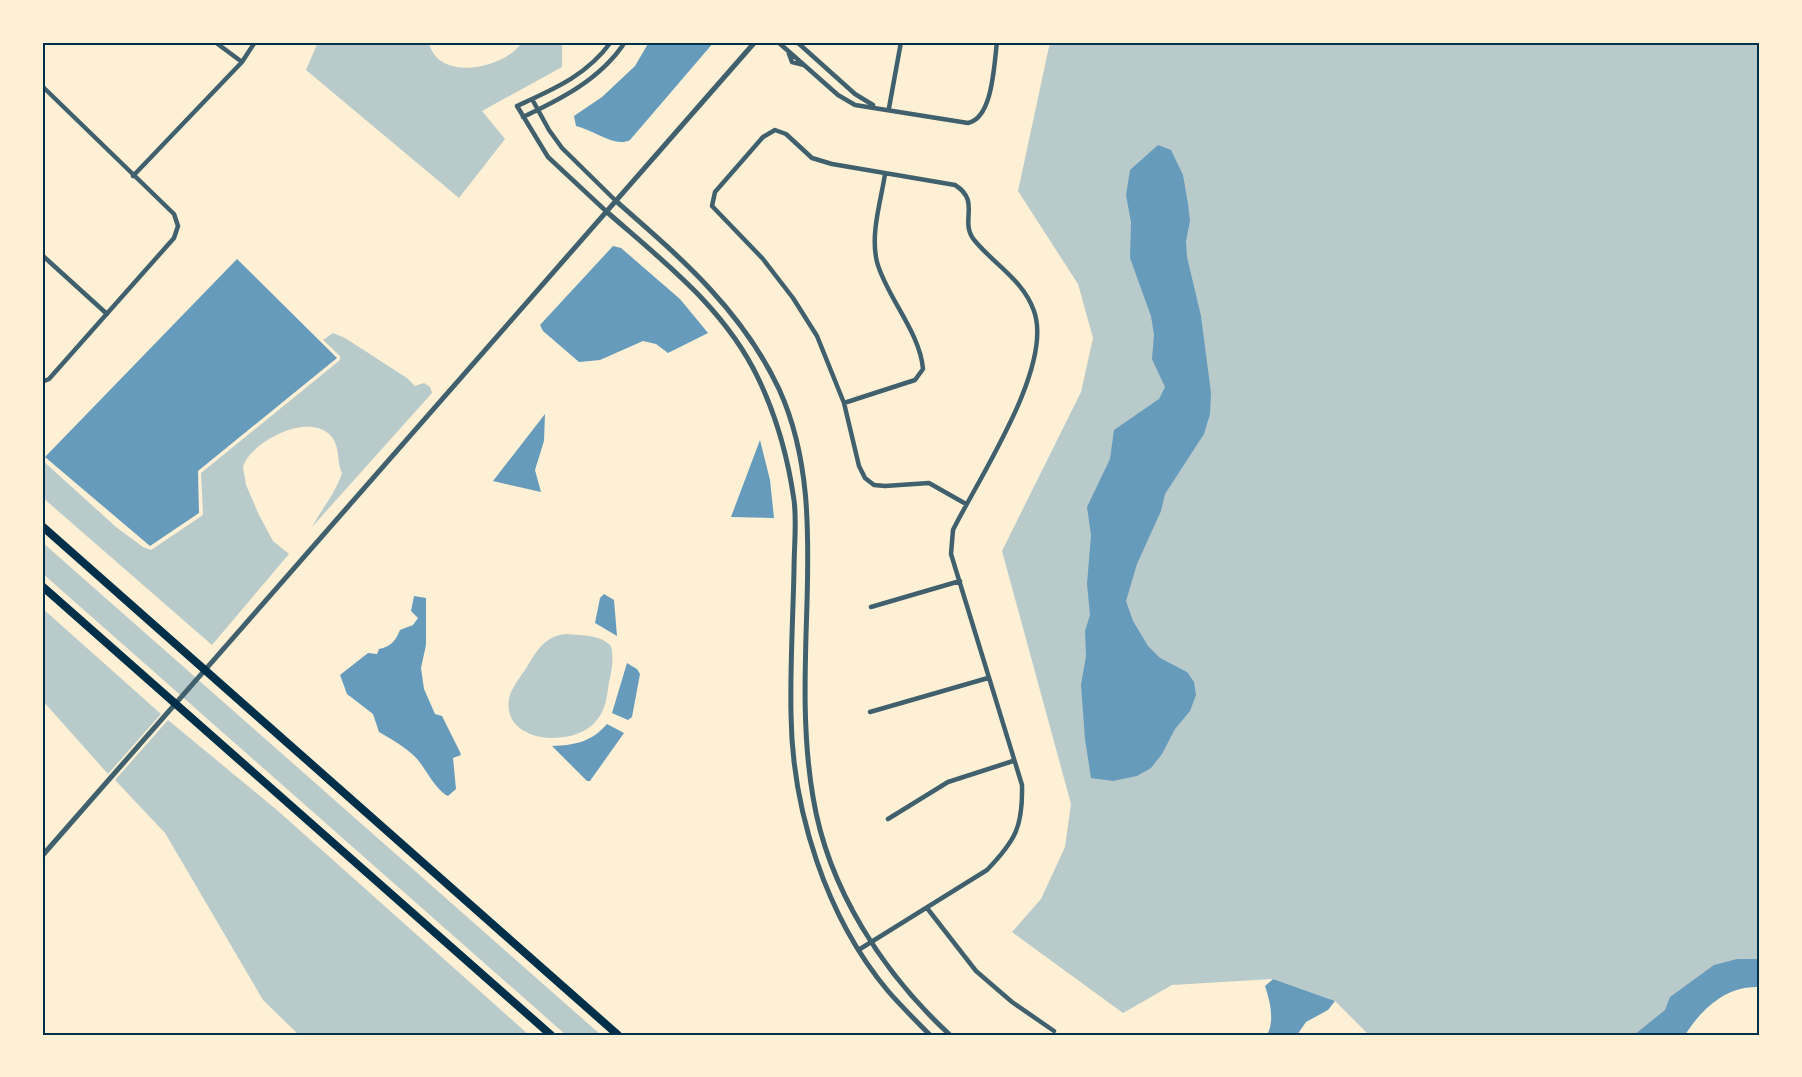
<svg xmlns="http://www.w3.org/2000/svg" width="1802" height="1077" viewBox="0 0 1802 1077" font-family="'DM Sans',sans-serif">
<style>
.green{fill:#b9caca}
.water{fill:#669bbc}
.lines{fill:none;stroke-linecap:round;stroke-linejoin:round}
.minor{stroke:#3f606c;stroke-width:4.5}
.tertiary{stroke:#3f606c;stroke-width:5}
.motorway{stroke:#003049;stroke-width:8}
.neatline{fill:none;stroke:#003049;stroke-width:2}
</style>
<rect width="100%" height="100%" fill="#fdf0d5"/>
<!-- green -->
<path class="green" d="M318,42H429C437,83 506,69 522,42H562V67L482,111L505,139L459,198L306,70Z
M1050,42H1760V987C1727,985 1702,1008 1685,1035H1369L1335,1001L1273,979L1172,985L1123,1013L1012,932L1041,899L1065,847L1071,804L1002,551L1081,392L1093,338L1078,284L1018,191Z
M333,333L345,338L407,378L415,386L424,383L430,387L432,393L312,527C323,507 335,494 342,473C336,460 341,445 329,434C307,413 251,441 243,467L246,485L259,515L273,541L289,554L212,645L42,497V460L116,527L143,547L151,550L203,515L201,473L340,360V356L323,340Z
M42,542L601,1035H566L42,573Z
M42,608L161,714L108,774L42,700Z
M567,634C583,636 599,634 611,646C614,658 612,670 609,682C607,696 606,710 596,721C575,748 502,744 509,699C511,688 521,676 527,667C537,650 546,635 567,634Z
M168,720L277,810L529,1035H299L263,1000L165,833L115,780Z"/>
<!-- water -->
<path class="water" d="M649,42H714L630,140C615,148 594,130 576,126L574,116L602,97L635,66Z
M1158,145L1171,150L1183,175L1188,204L1190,221L1186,241L1187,257L1201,316L1211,393L1210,414L1204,434L1165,494L1161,511L1137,564L1126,601L1133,621L1148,646L1160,658L1187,672L1194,682L1196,695L1190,711L1175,729L1162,754L1151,768L1137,776L1113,781L1091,778L1085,739L1081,685L1086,656L1085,631L1090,615L1087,584L1091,535L1087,507L1110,459L1114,430L1159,399L1165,387L1152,359L1154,335L1151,316L1130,258L1131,222L1126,195L1130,170Z
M613,246L621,248L680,299L708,333L668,353L656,344L643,341L600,360L579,362L543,331L540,325Z
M237,259L337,358L198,471L199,513L150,546L45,457Z
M545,414L544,441L535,470L541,492L493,481Z
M760,440L770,480L774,518L731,517Z
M604,594L614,600L617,636L595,623L600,598Z
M414,596L426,598V645L421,668L424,689L435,714L442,716L460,752L461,755L453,758L456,789L448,796C437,791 426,770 418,760C409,749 391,739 379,732L373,714L347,694L340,675L368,653L377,654L379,649C391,647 396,640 400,630L413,625L418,618L411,611Z
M627,663L637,669L640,674L632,717L628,720L612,713Z
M607,724L624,733L590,781H587L552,746C576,745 591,742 607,724Z
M1737,959H1760V987C1727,985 1702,1008 1685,1035H1634L1665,1010L1670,997L1714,965Z
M1273,979L1335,1001L1328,1010L1306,1022L1297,1035H1267C1275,1021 1270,1001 1265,986Z"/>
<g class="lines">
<!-- minor -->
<path class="minor" d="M215,42L242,62
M778,42L838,95L855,105L968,123C993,118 994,64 997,42
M797,42L855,94L873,105
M788,51L792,62L804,65
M42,86L174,214L178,226L174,238L49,379L42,382
M532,99L549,130L562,148L616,201
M889,108L901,42
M523,117C561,99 601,79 625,42
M133,176L242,62L255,42
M607,212L548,157L517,106C554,89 586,76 611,42
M42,255L107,314
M844,403L915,380L923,369C920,332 886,296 877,262C870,234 881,201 885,174
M871,607L960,581
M870,712L988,678
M888,819L948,782L1013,761
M927,908L976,971L1012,1002L1054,1031
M860,949L987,870C1016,840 1023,826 1022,785L951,554L953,530C978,479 1054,367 1034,311C1023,280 995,265 975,241C958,221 982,202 955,185L832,164L812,158L786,134L775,130L763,137L715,192L712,206L763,259L793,298L817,336L844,403L859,466L865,478L874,485L885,486L929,483L966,504"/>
<!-- tertiary -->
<path class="tertiary" d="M616,201C680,257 742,310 779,389C810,457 809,531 807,603C805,668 802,733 813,797C828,889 883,973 950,1035
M607,212C664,262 726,309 759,380C777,418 788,458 794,500C797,522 794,547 794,570C793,618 790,666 791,714C792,810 826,917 888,991C901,1006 916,1021 930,1035
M42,856L755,42"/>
<!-- motorway -->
<path class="motorway" d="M42,526L618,1035
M42,586L551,1035"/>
</g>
<!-- border -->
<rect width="1802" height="1077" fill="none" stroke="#fdf0d5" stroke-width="87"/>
<rect x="44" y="44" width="1714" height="990" class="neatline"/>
</svg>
